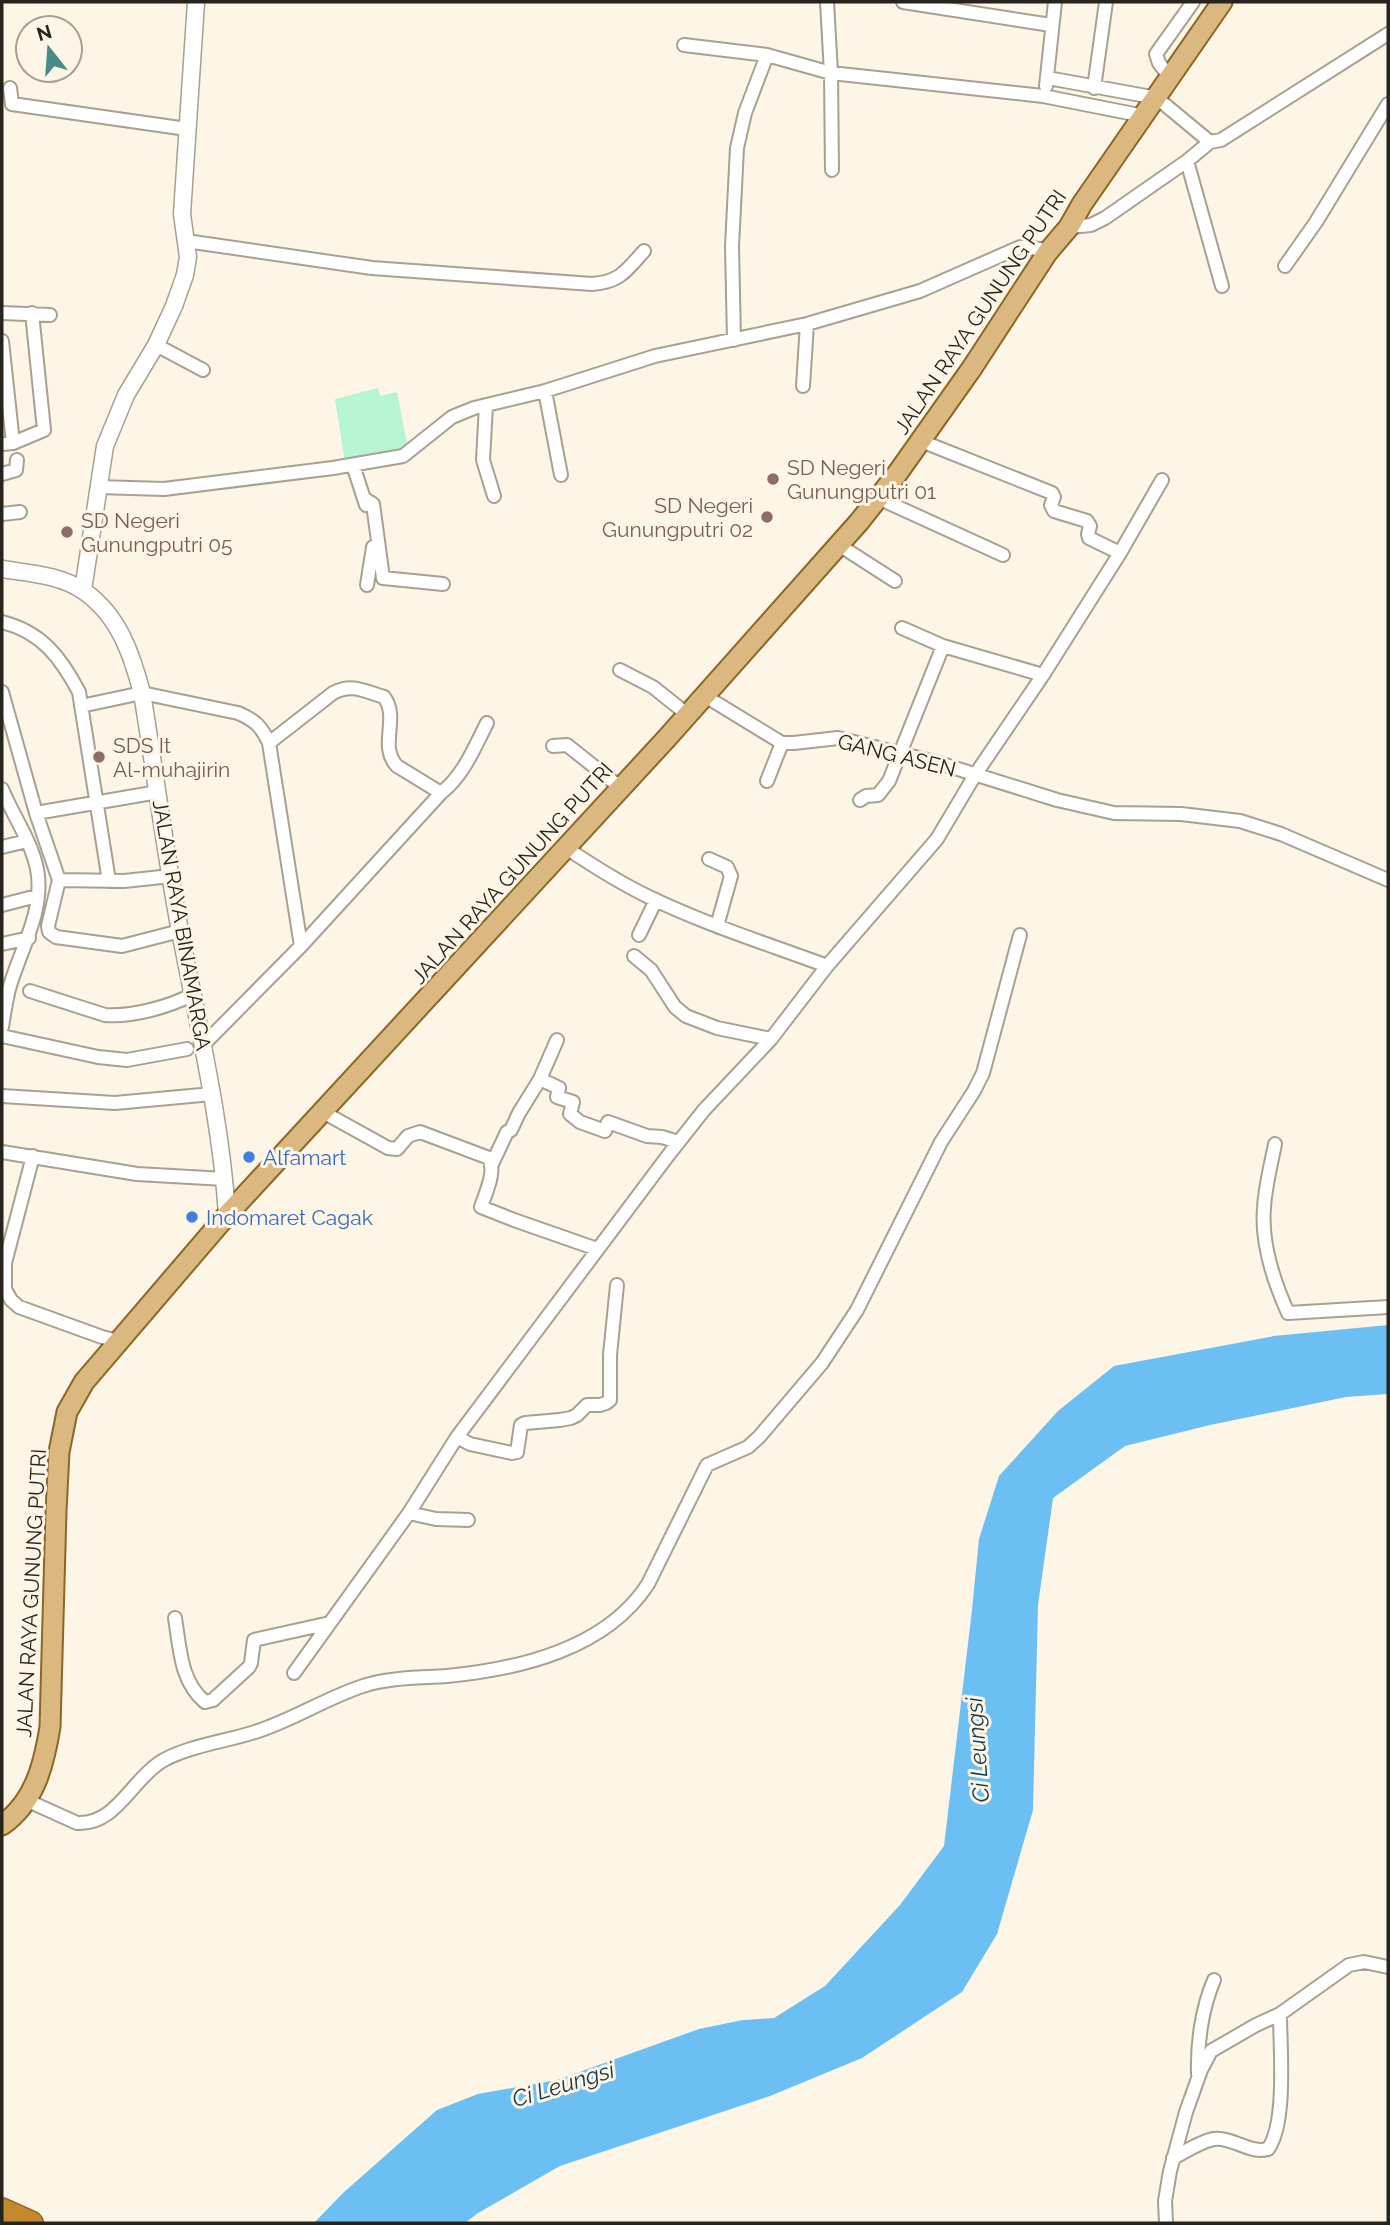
<svg xmlns="http://www.w3.org/2000/svg" width="1390" height="2225" viewBox="0 0 1390 2225" font-family="Raleway,sans-serif">
<style>
.green{fill:#b5f5d1}
.water{fill:#6bbff2}
.lines{fill:none;stroke-linecap:round;stroke-linejoin:round}
.minor-casing{stroke:#a8a192;stroke-width:16}
.tertiary-casing{stroke:#a8a192;stroke-width:19}
.primary-casing{stroke:#8c6627;stroke-width:23}
.motorway-casing{stroke:#8c6627;stroke-width:26}
.minor{stroke:#fff;stroke-width:12}
.tertiary{stroke:#fff;stroke-width:16}
.primary{stroke:#dbb880;stroke-width:19}
.motorway{stroke:#c3892c;stroke-width:23}
.education-dot{fill:#8d6e63;stroke:#fdf5e5;stroke-width:2.5}
.shop-dot{fill:#3f7fe0;stroke:#fdf5e5;stroke-width:2.5}
.labels{text-anchor:middle;dominant-baseline:central;stroke-width:6;stroke-linejoin:round;paint-order:stroke}
.street-label{font-size:21px;fill:#27241e;stroke:#fdf5e5}
.education-label{font-size:21px;fill:#785e54;stroke:#fdf5e5;text-anchor:start}
.shop-label{font-size:21px;fill:#366cbe;stroke:#fdf5e5;text-anchor:start}
.water-label{font-size:23px;font-style:italic;fill:#13384d;stroke:#fdf5e5}
</style>
<rect width="100%" height="100%" fill="#fdf5e5"/>
<!-- green -->
<path class="green" d="M378,388L380,396L397,392L408,449L345,463L335,399Z"/>
<!-- water -->
<path class="water" d="M1388,1325V1394L1346,1397L1210,1425L1125,1446L1053,1498L1038,1605L1033,1810L997,1934L962,1992L862,2058L770,2096L560,2166L478,2213L465,2223H314L343,2193L437,2110L478,2094L557,2080L699,2029L743,2020L774,2018L825,1986L900,1905L944,1846L972,1610L979,1539L999,1476L1058,1411L1114,1366L1274,1336Z"/>
<g class="lines">
<defs>
<path id="minor" d="M827,2L831,73L832,170
M903,2L1051,25
M684,45L767,55L831,73L1043,96L1144,116
M1169,76L1159,63L1156,54L1193,2
M1048,78L1157,98L1210,142
M1046,86L1055,2
M10,88L12,104L187,129
M1094,88L1106,2
M1187,161L1222,286
M1069,227L1091,225L1105,218L1187,161L1210,142L1221,140L1388,34
M186,241L372,268L592,284C620,282 626,271 644,251
M1285,266L1316,222L1388,104
M2,313L50,315
M734,340L732,246L737,148L745,113L767,55
M2,341L13,443
M156,345L203,370
M803,386L807,324
M545,391L561,475
M486,405L483,460L494,496
M921,441L1052,493L1054,497L1051,505L1054,511L1087,521L1090,526L1088,534L1089,538L1120,553
M2,444L13,443L44,430L32,313
M353,465L366,505
M2,474L16,470L17,460
M98,487L164,489L333,468L403,456L452,417L474,408L545,391L655,356L807,324L920,291L1020,247L1040,249L1047,253
M878,498L1003,555
M365,499L373,504L383,578L443,584
M2,514L20,512
M839,545L895,581
M367,585L373,547
M2,622C42,632 61,658 79,692L109,881
M943,646L1043,675
M620,670L653,687L688,715
M2,692L36,813
M705,696L782,743H794L838,738L939,763L1057,800L1114,813L1181,814L1240,821L1281,834L1388,880
M81,706L142,693L238,713C255,720 262,727 269,743L301,946
M269,743L333,693C352,683 364,691 384,697C400,718 378,746 397,766L441,793
M553,746L567,745L621,788
M767,781L782,743
M2,789C13,816 31,840 37,869C45,911 20,950 9,989C6,1001 4,1014 2,1027
M860,800L866,796L878,795L889,781L943,646L902,628
M2,847L27,841
M565,847C593,866 620,883 649,897C707,925 768,944 827,966
M709,859L727,867L731,876L717,926
M59,880L36,813L158,792
M59,880L48,926L49,932L56,937L122,946L180,931
M59,880L124,881L171,876
M2,905L37,896
M639,935L656,900
M2,944L29,938
M634,956L651,970L675,1007L686,1016L717,1028L771,1039
M30,991L105,1015C133,1017 168,1007 194,994
M2,1036L98,1057L127,1060L187,1049
M557,1040L540,1079L559,1088L557,1097L573,1102L570,1114L580,1122L605,1131L608,1122L647,1136L662,1137L678,1142
M203,1045L301,946L441,793C464,775 474,748 487,723
M2,1096L115,1103L212,1094
M323,1112L388,1148L397,1149L408,1136L420,1132L489,1158C496,1172 486,1192 481,1207L514,1220L597,1249
M1275,1144C1271,1165 1265,1187 1264,1208C1261,1243 1274,1282 1288,1313L1388,1307
M2,1152L137,1174L225,1179
M33,1156L5,1263V1289L11,1300L19,1307L102,1337L119,1341
M492,1164L507,1132L511,1130L519,1113L540,1079
M457,1437L470,1444L512,1453L517,1452L521,1425L525,1423L560,1420L571,1418L577,1415L587,1405H600L606,1403L610,1400V1355L617,1285
M409,1513L436,1519L468,1520
M175,1618C180,1648 180,1681 205,1702L213,1700L249,1667L251,1663L254,1640L330,1623
M294,1673L409,1513L457,1437L670,1153L704,1110L771,1039L827,966L937,839L975,775L1043,675L1120,553L1162,480
M26,1800L77,1823C115,1825 130,1783 159,1763C182,1747 228,1741 255,1732C293,1720 326,1698 363,1686C390,1677 420,1678 447,1676C520,1669 606,1649 648,1584L707,1465L748,1447L759,1437L822,1363L857,1310L941,1142L974,1091L983,1073L1020,935
M1198,2074C1197,2043 1202,2008 1214,1980
M1173,2158C1185,2152 1201,2141 1214,2139C1233,2137 1250,2154 1268,2149C1287,2123 1280,2047 1280,2014
M1166,2223L1165,2201L1170,2171L1186,2112L1201,2070L1211,2051L1256,2025L1280,2014L1349,1965L1364,1962L1388,1967"/>
<path id="tertiary" d="M2,569C28,573 62,575 85,592C119,616 132,655 142,693C155,772 165,852 180,931C198,1025 221,1119 227,1215
M83,590L105,446L126,395L156,345L174,306L185,275L188,257L182,214L196,2"/>
<path id="primary" d="M2,1825C35,1802 44,1764 50,1727L56,1511L59,1452L67,1412L84,1382L227,1215L667,738L859,522L897,474L972,368L1047,253L1069,227L1082,204L1222,2"/>
<path id="motorway" d="M2,2210L31,2223"/>
</defs>
<!-- minor casing -->
<use href="#minor" class="minor-casing"/>
<!-- tertiary casing -->
<use href="#tertiary" class="tertiary-casing"/>
<!-- primary casing -->
<use href="#primary" class="primary-casing"/>
<!-- motorway casing -->
<use href="#motorway" class="motorway-casing"/>
<!-- minor -->
<use href="#minor" class="minor"/>
<!-- tertiary -->
<use href="#tertiary" class="tertiary"/>
<!-- primary -->
<use href="#primary" class="primary"/>
<!-- motorway -->
<use href="#motorway" class="motorway"/>
</g>
<!-- markers -->
<g class="education-dot">
<circle cx="773" cy="479" r="7"/>
<circle cx="767" cy="517" r="7"/>
<circle cx="67" cy="532" r="7"/>
<circle cx="99" cy="757" r="7"/>
</g>
<g class="shop-dot">
<circle cx="249" cy="1157" r="7"/>
<circle cx="192" cy="1217" r="7"/>
</g>
<g class="labels">
<!-- street labels -->
<g class="street-label">
<text transform="translate(980 312) rotate(-56)">JALAN RAYA GUNUNG PUTRI</text>
<text transform="translate(897 755) rotate(14)">GANG ASEN</text>
<text transform="translate(512 873) rotate(-48)">JALAN RAYA GUNUNG PUTRI</text>
<text transform="translate(182 925) rotate(80)">JALAN RAYA BINAMARGA</text>
<text transform="translate(31 1593) rotate(-87)">JALAN RAYA GUNUNG PUTRI</text>
</g>
<!-- education labels -->
<g class="education-label">
<text x="787" y="467">SD Negeri<tspan x="787" dy="24">Gunungputri 01</tspan></text>
<text x="753" y="505" text-anchor="end">SD Negeri<tspan x="753" dy="24">Gunungputri 02</tspan></text>
<text x="81" y="520">SD Negeri<tspan x="81" dy="24">Gunungputri 05</tspan></text>
<text x="113" y="745">SDS It<tspan x="113" dy="24">Al-muhajirin</tspan></text>
</g>
<!-- shop labels -->
<g class="shop-label">
<text x="263" y="1157">Alfamart</text>
<text x="206" y="1217">Indomaret Cagak</text>
</g>
<!-- water labels -->
<g class="water-label">
<text transform="translate(977 1750) rotate(-94)">Ci Leungsi</text>
<text transform="translate(563 2084) rotate(-17)">Ci Leungsi</text>
</g>
</g>
<!-- border -->
<rect width="1390" height="2225" fill="none" stroke="#27241e" stroke-width="7"/>
<!-- north arrow -->
<g transform="translate(49 49) rotate(343)"><circle r="33" fill="#fdf5e5" stroke="#a7a195" stroke-width="2"/>
<path d="M0-5L12 26L0 18L-12 26Z" fill="#468d88"/>
<text y="-10" font-size="19" font-weight="bold" text-anchor="middle" fill="#27241e">N</text>
</g>
</svg>
